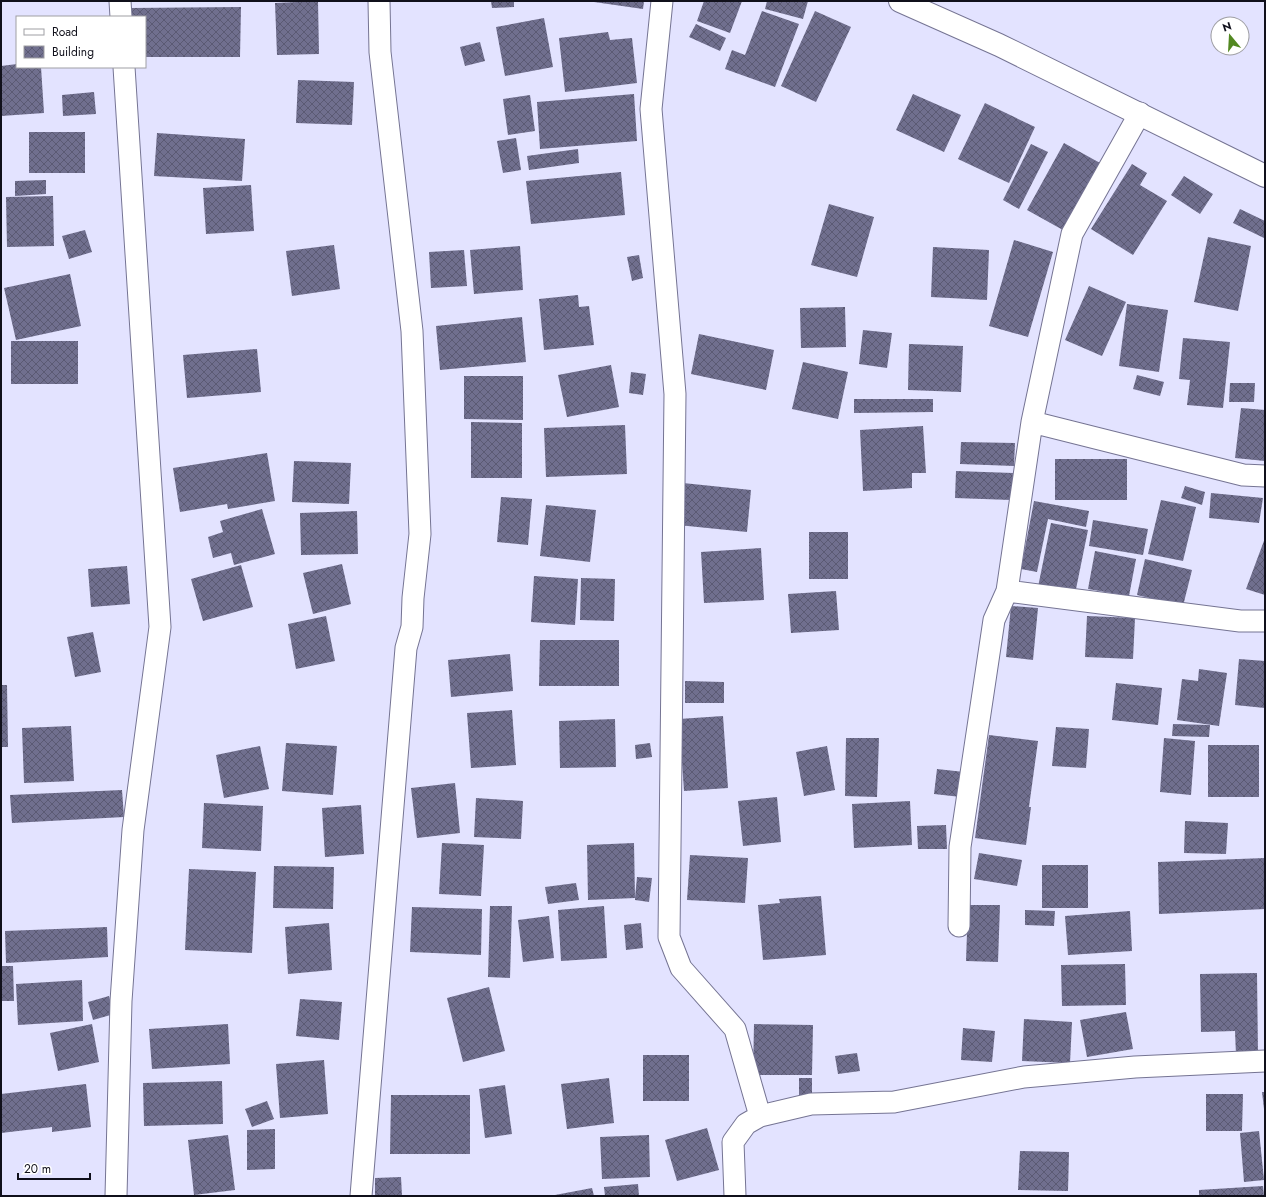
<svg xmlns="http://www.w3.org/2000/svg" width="1266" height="1197" viewBox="0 0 1266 1197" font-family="Jost,sans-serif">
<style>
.building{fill:url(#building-cross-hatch)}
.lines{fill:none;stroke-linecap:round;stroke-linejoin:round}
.minor-casing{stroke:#757493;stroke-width:23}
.tertiary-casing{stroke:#757493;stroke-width:24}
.minor{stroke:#fff;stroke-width:21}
.tertiary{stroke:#fff;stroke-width:22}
</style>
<defs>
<pattern id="building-cross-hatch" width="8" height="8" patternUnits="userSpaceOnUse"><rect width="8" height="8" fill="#706f8e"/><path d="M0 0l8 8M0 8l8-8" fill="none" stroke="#5b5a73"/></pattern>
</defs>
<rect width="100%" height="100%" fill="#e3e3ff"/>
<!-- building -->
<path class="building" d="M318,1L319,54L277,55L275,3Z
M491,1H514V7L492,8Z
M587,1H644L643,9Z
M704,1H742L730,33L697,21Z
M767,1H808L803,19L765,9Z
M241,7L240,57H145V17H130V8Z
M762,11L799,24L775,87L725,69L732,50L745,55Z
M815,11L851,27L816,102L781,86Z
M544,18L553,67L505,76L496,27Z
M696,24L726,38L720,51L689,37Z
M608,32L610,40L632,38L637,83L565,92L559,38Z
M480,42L485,61L465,66L460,47Z
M17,64V67H41L44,113L1,116V66Z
M298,80L354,82L352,125L296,123Z
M94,92L96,114L63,116L62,95Z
M634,94L637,141L540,149L537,102Z
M913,94L961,115L944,152L896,130Z
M530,95L535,131L508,135L503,99Z
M985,103L1035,127L1009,183L958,159Z
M29,132H85V173H29Z
M157,133L245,139L242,181L154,176Z
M516,138L521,170L503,173L497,141Z
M1064,143L1100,163L1063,230L1027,210Z
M1031,144L1048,152L1019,209L1003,200Z
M578,149L579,163L529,170L527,156Z
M1132,164L1147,173L1140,185L1167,201L1133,255L1091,229Z
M621,172L625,215L531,224L526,181Z
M1184,176L1213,194L1200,214L1171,195Z
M46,180V194L15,196V181Z
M251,185L254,231L206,234L203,188Z
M53,196L54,246L7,247L6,197Z
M829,204L874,217L857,277L811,265Z
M1240,209L1265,221L1264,238L1233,223Z
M85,230L92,252L69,259L62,236Z
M1208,237L1251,246L1238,311L1194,302Z
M1014,240L1053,252L1028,337L989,326Z
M334,245L340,289L292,296L286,251Z
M520,246L523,290L474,294L470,250Z
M933,247L989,250L987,300L931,297Z
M464,250L467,286L431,288L429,252Z
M639,255L643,278L632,281L627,257Z
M70,274L81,326L16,340L4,288Z
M1089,286L1126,302L1102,356L1065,340Z
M578,295L579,307L589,306L594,345L544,350L539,299Z
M1127,304L1168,310L1159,372L1119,366Z
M845,307L846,347L801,348L800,308Z
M522,317L526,362L440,370L436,326Z
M863,330L892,333L887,368L859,364Z
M699,334L774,350L766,390L691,374Z
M1183,338L1230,342L1223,408L1187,405L1190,380L1179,379Z
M11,341H78V384H11Z
M909,344L963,346L961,392L908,390Z
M257,349L261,392L187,398L183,355Z
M803,362L848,372L838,419L792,409Z
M611,365L619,407L567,417L558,375Z
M631,372L646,374L643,395L629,393Z
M1137,375L1164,382L1160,396L1133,389Z
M464,376H523V420L464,419Z
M1230,383H1255L1254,402H1229Z
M854,399H933V412L854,413Z
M1241,408L1265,410V461L1235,458Z
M471,422L522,423V478H471Z
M625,425L627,474L546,477L544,428Z
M923,426L926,473H912V488L863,491L860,430Z
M961,442L1015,443L1014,466L960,464Z
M267,453L275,501L228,509L227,504L180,512L173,468Z
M1055,459H1127V500H1055Z
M294,461L351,463L349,504L292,502Z
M956,471L1013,473L1011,500L955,498Z
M683,483L751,490L747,532L678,525Z
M1185,486L1205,492L1202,505L1181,498Z
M1211,493L1263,498L1259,523L1209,518Z
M501,497L532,499L528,545L497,542Z
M1161,500L1196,507L1183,561L1148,554Z
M1034,501L1089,511L1086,527L1048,519L1037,572L1021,569Z
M546,505L596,510L590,562L540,556Z
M262,509L275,554L234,565L231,553L213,558L208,537L223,532L220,521Z
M357,511L358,554L301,555L300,513Z
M1093,520L1148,529L1143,555L1089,546Z
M1051,523L1088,530L1075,594L1038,587Z
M809,532H848V579H809Z
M1265,538V595L1246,589Z
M761,548L764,600L704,603L701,552Z
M1095,551L1136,559L1129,596L1088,589Z
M1145,559L1192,570L1183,606L1137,595Z
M342,564L351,604L313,614L303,573Z
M241,565L253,607L203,621L191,579Z
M127,566L130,604L91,607L88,569Z
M534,576L578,579L575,625L531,622Z
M581,578L615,579L614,621L580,620Z
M836,591L839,630L791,633L788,594Z
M1011,606L1038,608L1033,660L1006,657Z
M326,616L335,661L296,669L288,624Z
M1087,616L1135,618L1133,659L1085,657Z
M93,632L101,672L75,677L67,637Z
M540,640H619V686H539Z
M510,654L513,691L451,697L448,660Z
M1239,659L1265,661V708L1235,705Z
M1199,669L1227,673L1219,726L1177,720L1182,679L1198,681Z
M685,681L724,682V703H685Z
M1116,683L1162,688L1158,725L1112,720Z
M1,685H7L8,747H1Z
M512,710L516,765L471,768L467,713Z
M723,716L728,788L684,791L679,719Z
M615,719L616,767L560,768L559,721Z
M1173,724L1210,725L1209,737L1172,736Z
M71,726L74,781L24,783L22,728Z
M1056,727L1089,729L1086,768L1052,766Z
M989,735L1038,741L1029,807H1031L1026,845L975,838Z
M846,738H879L877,797L845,796Z
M1164,738L1195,741L1191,795L1160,792Z
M286,743L337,746L333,795L282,791Z
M650,743L652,757L636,759L635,745Z
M1208,745H1259V797H1208Z
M260,746L269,789L224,798L216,755Z
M827,746L835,790L804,796L796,752Z
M937,769L964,772L961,797L934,794Z
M455,783L460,833L417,838L411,788Z
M122,790L124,817L12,823L10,795Z
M777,797L781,842L743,846L738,801Z
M476,798L523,801L521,839L474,837Z
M910,801L912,845L854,848L852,804Z
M204,803L263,806L261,851L202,848Z
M361,805L364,854L325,857L322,808Z
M1185,821L1228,823L1226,854L1184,853Z
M946,825L947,849H918L917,826Z
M442,843L484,845L481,896L439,894Z
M634,843L635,898L637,877L652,878L649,902L635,900V898L588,900L587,845Z
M979,853L1022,860L1017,886L974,879Z
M690,855L748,858L745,903L687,900Z
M1265,858V909L1159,914L1158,862Z
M1042,865H1088V908H1042Z
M274,866L334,867L333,909L273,908Z
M189,869L256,872L252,953L185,950Z
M576,883L579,900L548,904L545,887Z
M821,896L826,955L763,960L758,905L780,903L779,899Z
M968,905H1000L998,962L966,961Z
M490,906H512L510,978L488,977Z
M604,906L607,958L561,961L558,910Z
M412,907L482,909L481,955L410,952Z
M1025,910L1055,911L1054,926L1025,925Z
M1130,911L1132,951L1068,955L1065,916Z
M549,916L554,958L523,962L518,920Z
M329,923L332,970L288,974L285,927Z
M641,923L643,948L626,950L624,925Z
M107,927L108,957L6,963L5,931Z
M1125,964L1126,1005L1062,1006L1061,965Z
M1,966H13L14,1001H1Z
M1257,973L1258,1055H1236L1235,1031L1201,1032L1200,974Z
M82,980L83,1021L18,1025L16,984Z
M489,987L505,1051L463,1062L447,998Z
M109,996L114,1014L93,1020L88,1002Z
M300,999L342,1002L339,1040L296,1036Z
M1126,1012L1133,1049L1087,1057L1080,1020Z
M1024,1019L1072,1022L1070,1063L1022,1061Z
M92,1024L99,1062L58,1071L50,1033Z
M228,1024L230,1064L152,1069L149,1029Z
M754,1024L813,1025L812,1075H753Z
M963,1028L995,1031L992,1062L961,1060Z
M857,1053L860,1071L838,1074L835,1056Z
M643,1055H689V1101H643Z
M324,1060L328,1114L280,1118L276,1064Z
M609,1078L614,1123L567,1129L561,1084Z
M799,1078H812V1098H799Z
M222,1081L223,1124L144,1126L143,1083Z
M86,1084L91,1127L52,1132V1127L1,1133V1094Z
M505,1085L512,1134L485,1138L479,1089Z
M1262,1092H1265V1109H1264Z
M1206,1094H1243L1242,1131H1206Z
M391,1095H470V1154H390Z
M267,1101L274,1119L252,1127L245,1109Z
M707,1128L719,1170L677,1181L665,1140Z
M275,1129V1169L247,1170V1130Z
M1259,1131L1264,1180L1244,1182L1240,1133Z
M228,1135L235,1190L194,1195L188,1140Z
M649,1135L650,1177L602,1179L600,1137Z
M1020,1151L1069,1152L1068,1191L1018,1190Z
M401,1177L402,1196H375V1178Z
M638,1184L639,1196H605L604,1187Z
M1263,1186L1264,1196H1199V1190Z
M592,1188L594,1196H555V1195Z"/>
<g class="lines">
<defs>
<path id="minor" d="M120,1L121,17
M662,1L651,109L675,394L669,937L681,968L735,1029L760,1116
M1032,422L1243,475L1265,476
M1007,591L1240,621H1265
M959,926L960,847L994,620L1007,591L1032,422L1072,234L1140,113
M116,1196L121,1001L133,830L160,627L124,67
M361,1196L406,648L412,627L413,598L420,534L412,331L380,52L379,1
M735,1196L733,1142L746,1124L760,1116L811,1104L894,1102L1024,1077L1135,1067L1265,1061"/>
<path id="tertiary" d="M900,1L999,45L1265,176"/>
</defs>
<!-- minor casing -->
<use href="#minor" class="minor-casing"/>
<!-- tertiary casing -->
<use href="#tertiary" class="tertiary-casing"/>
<!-- minor -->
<use href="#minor" class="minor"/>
<!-- tertiary -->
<use href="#tertiary" class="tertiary"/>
</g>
<!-- border -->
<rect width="1266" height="1197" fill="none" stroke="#10101b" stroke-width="4"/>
<!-- legend -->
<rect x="16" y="16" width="130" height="52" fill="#ffffff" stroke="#9f9fa4"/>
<rect x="24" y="29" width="20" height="6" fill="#ffffff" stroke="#9f9fa4"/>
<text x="52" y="36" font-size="12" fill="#10101b">Road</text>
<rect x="24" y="46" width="20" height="12" fill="url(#building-cross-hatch)" stroke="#9f9fa4"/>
<text x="52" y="56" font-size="12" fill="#10101b">Building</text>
<!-- north arrow -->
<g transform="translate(1230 36) rotate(342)"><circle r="19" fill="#ffffff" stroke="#9f9fa4"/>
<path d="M0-3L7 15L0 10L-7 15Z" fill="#528821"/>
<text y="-6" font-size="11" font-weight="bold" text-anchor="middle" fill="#10101b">N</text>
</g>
<!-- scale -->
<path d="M18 1173v6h72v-6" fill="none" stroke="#10101b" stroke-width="2"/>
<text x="24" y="1173" font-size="12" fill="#10101b" stroke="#ffffff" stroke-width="3" paint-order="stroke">20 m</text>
</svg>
